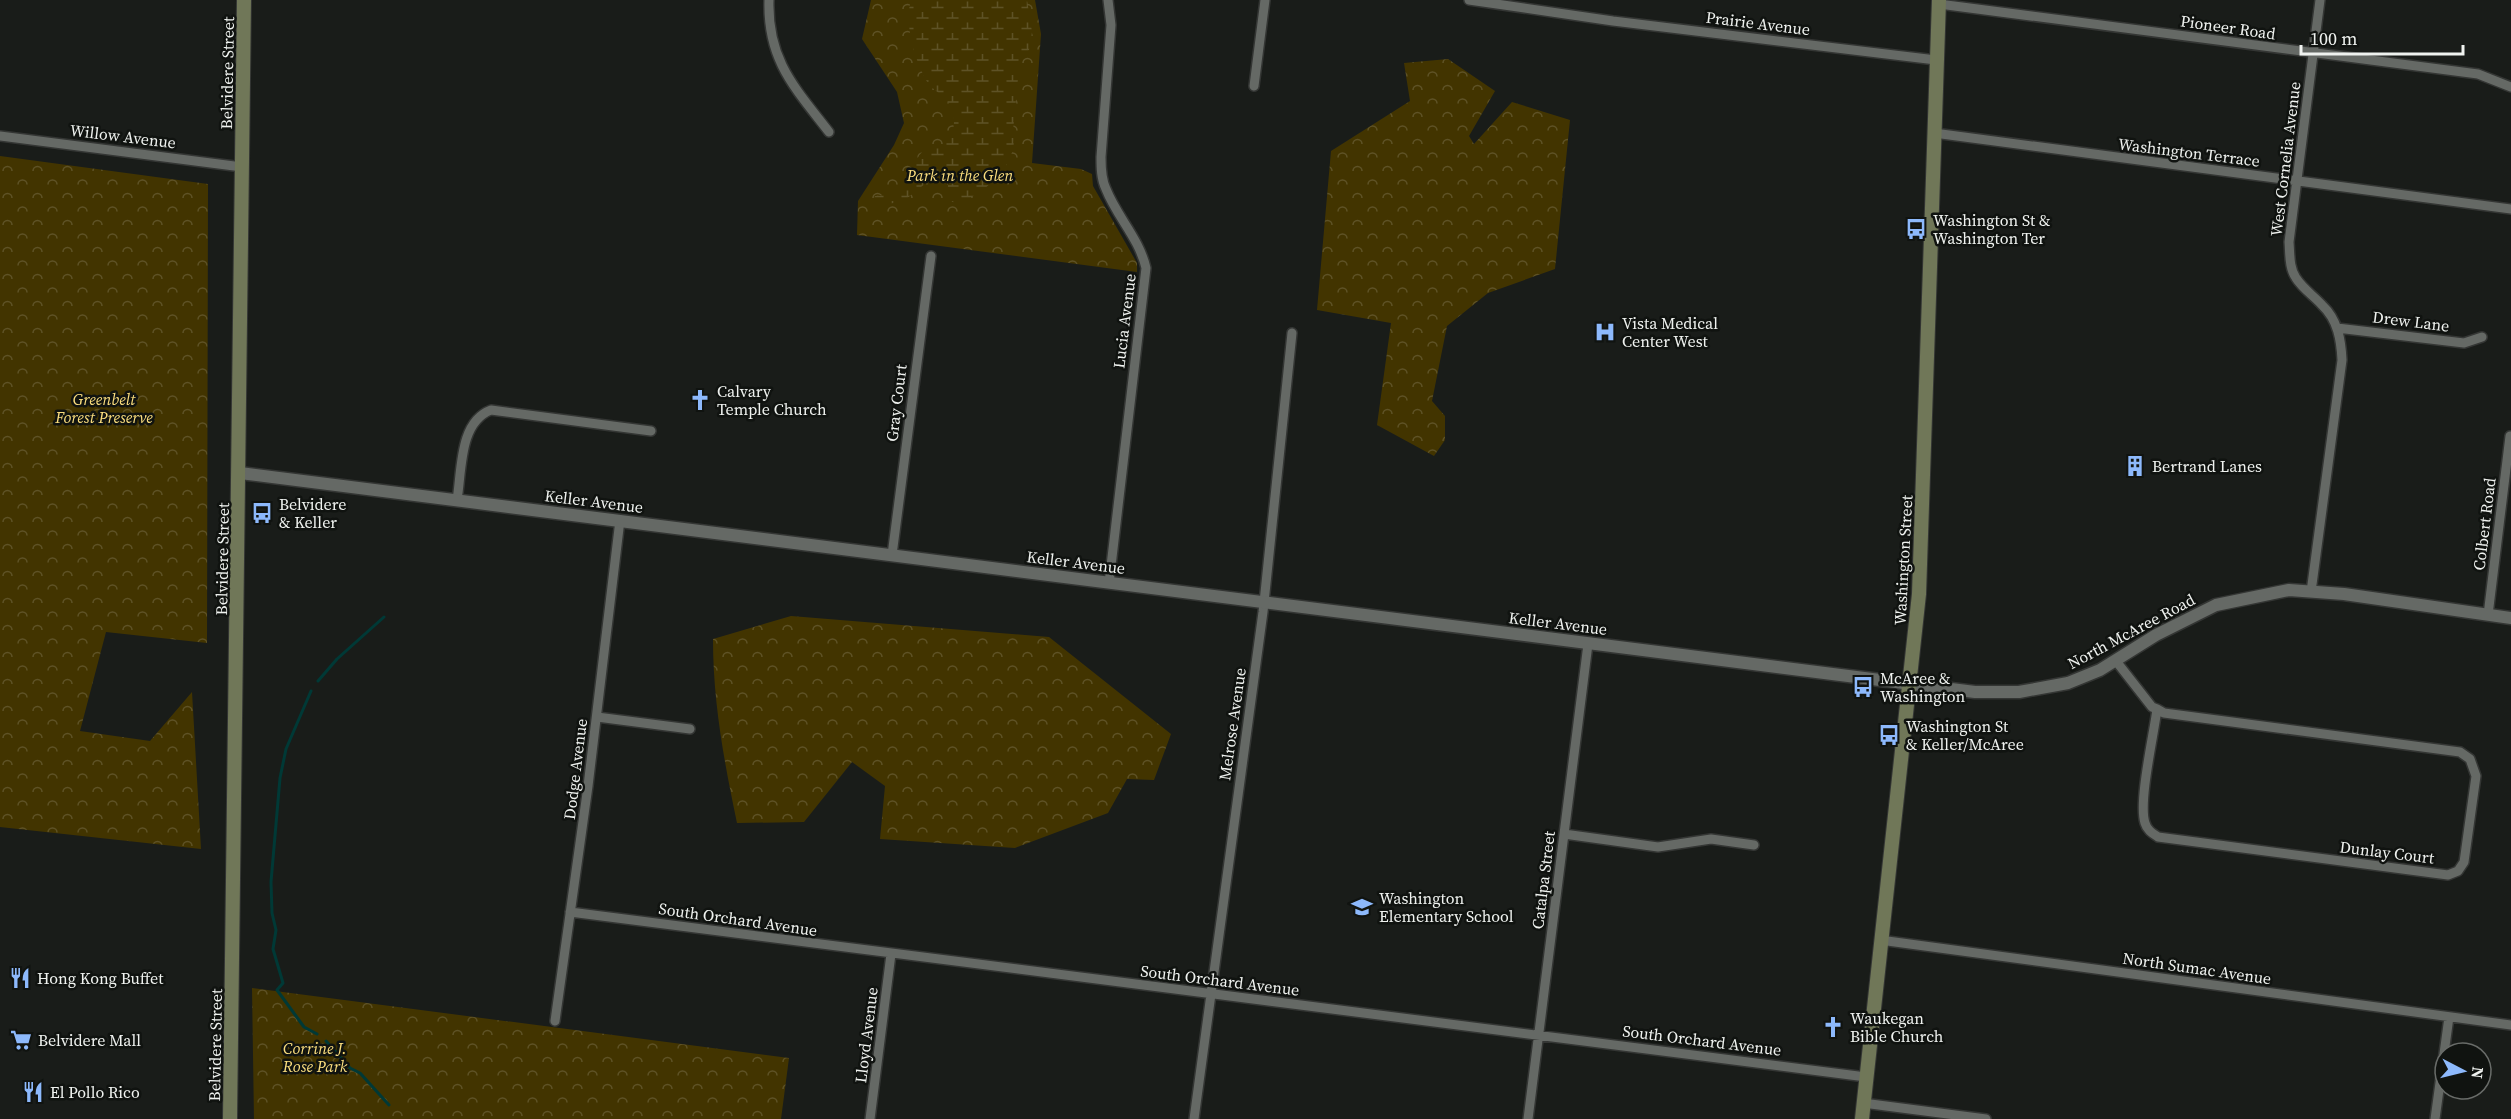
<svg xmlns="http://www.w3.org/2000/svg" width="2511" height="1119" viewBox="0 0 2511 1119" font-family="'Source Serif 4',serif">
<style>
.forest{fill:url(#forest-crowns)}
.wetland{fill:url(#wetland-marsh)}
.lines{fill:none;stroke-linecap:round;stroke-linejoin:round}
.stream{stroke:#003936;stroke-width:3}
.minor-casing{stroke:#343634;stroke-width:12}
.tertiary-casing{stroke:#343634;stroke-width:15}
.secondary-casing{stroke:#343634;stroke-width:16}
.minor{stroke:#656965;stroke-width:9}
.tertiary{stroke:#656965;stroke-width:12}
.secondary{stroke:#707758;stroke-width:14}
.labels{text-anchor:middle;dominant-baseline:central;stroke-width:5;stroke-linejoin:round;paint-order:stroke}
.street-label{font-size:16px;fill:#eff2ef;stroke:#101310}
.park-label{font-size:16px;font-style:italic;fill:#fbde7e;stroke:#101310}
.poi-label{font-size:16px;fill:#eff2ef;stroke:#101310;text-anchor:start}
</style>
<defs>
<pattern id="forest-crowns" width="20" height="18" patternUnits="userSpaceOnUse" patternTransform="scale(1.5)"><rect width="20" height="18" fill="#423400"/><path d="M2 6a3 3 0 1 1 6 0M12 15a3 3 0 1 1 6 0" fill="none" stroke="#5e5226"/></pattern>
<pattern id="wetland-marsh" width="20" height="14" patternUnits="userSpaceOnUse" patternTransform="scale(1.5)"><rect width="20" height="14" fill="#423400"/><path d="M1 5h8M5 5V1M11 12h8M15 12V8" fill="none" stroke="#5e5226"/></pattern>
</defs>
<rect width="100%" height="100%" fill="#191c19"/>
<!-- forest -->
<path class="forest" d="M871,0H1035L1041,34L1032,163L1081,169L1092,174L1093,186L1137,263V272L857,235L858,201L894,145L904,123L897,92L862,39Z
M1448,59L1495,91L1469,136L1474,144L1512,102L1570,120L1555,269L1488,293L1447,326L1432,401L1445,416V440L1434,456L1377,425L1391,323L1317,310L1331,151L1410,101L1404,63Z
M0,156L208,184L207,643L106,632L80,731L150,741L192,692L201,849L0,827Z
M791,616L1049,637L1171,734L1154,780L1127,779L1108,813L1015,848L880,839L885,786L852,762L804,822L737,823C724,761 713,702 713,639Z
M252,988L789,1058L781,1119H254Z"/>
<!-- wetland -->
<path class="wetland" d="M911,0H1027L1032,32L1029,50L1020,57L1013,131C1020,165 985,193 958,204L948,200V182L937,174L905,200L881,206L873,201L875,196C885,195 894,194 902,187C919,170 912,143 944,145C956,134 958,112 946,99C940,93 930,88 926,80C914,58 904,24 911,0Z"/>
<g class="lines">
<!-- stream -->
<path class="stream" d="M318,681L337,659L384,617
M311,691L286,749L280,778L271,882L272,913L276,930L273,949L283,983L277,990L304,1027L317,1034
M326,1041L350,1068L360,1073L389,1105"/>
<defs>
<path id="minor" d="M769,0C767,60 795,88 829,132
M1108,0L1111,25L1101,157C1101,167 1101,179 1106,189C1117,217 1139,238 1146,268L1109,583
M1469,0L1613,21L1936,60
M1939,4L2478,74L2511,87
M1254,86L1265,0
M1934,133L2511,209
M0,136L242,167
M2337,328L2464,343L2482,337
M457,500C462,470 459,422 491,410L651,431
M892,555L931,256
M2311,592L2342,360C2341,340 2338,320 2322,305C2314,296 2303,289 2296,278C2289,268 2290,254 2289,242L2320,0
M2488,615L2510,436
M2116,661L2152,707L2157,709
M2157,709L2164,713L2460,752L2470,759L2476,776L2464,862L2458,871L2448,875L2158,837C2152,833 2147,830 2145,823C2138,802 2154,734 2157,709Z
M597,717L690,729
M1564,834L1658,847L1711,839L1754,845
M570,912L1866,1077
M1880,940L2511,1025
M555,1021L588,786L620,520
M1863,1103L1986,1119
M870,1119L891,954
M1194,1119L1263,612L1292,333
M1528,1119L1588,644
M2435,1119L2449,1017"/>
<path id="tertiary" d="M240,473L1975,692H2019L2068,683L2100,670L2156,635L2216,605L2289,590L2344,594L2511,618"/>
<path id="secondary" d="M230,1119L244,0
M1862,1119L1919,594L1939,0"/>
</defs>
<!-- minor casing -->
<use href="#minor" class="minor-casing"/>
<!-- tertiary casing -->
<use href="#tertiary" class="tertiary-casing"/>
<!-- secondary casing -->
<use href="#secondary" class="secondary-casing"/>
<!-- minor -->
<use href="#minor" class="minor"/>
<!-- tertiary -->
<use href="#tertiary" class="tertiary"/>
<!-- secondary -->
<use href="#secondary" class="secondary"/>
</g>
<!-- icons -->
<defs>
<symbol id="bus-bare" viewBox="-9 -9 18 18"><path d="M-5-6H5V4H4V6H2V4H-2V6H-4V4H-5ZM-3.5-4V0h7V-4ZM-3.5 1.2v1.5H-2V1.2ZM2 1.2v1.5H3.5V1.2Z" fill="#8db9fc" stroke="#101310" stroke-width="2.5" paint-order="stroke"/></symbol>
<symbol id="hospital-bare" viewBox="-9 -9 18 18"><path d="M-5-5h3v3.5h4V-5h3V5h-3V1.5h-4V5h-3Z" fill="#8db9fc" stroke="#101310" stroke-width="2.5" paint-order="stroke"/></symbol>
<symbol id="church-bare" viewBox="-9 -9 18 18"><path d="M-1.2-6h2.4v3.5h3.3v2.4h-3.3V6h-2.4V-.1h-3.3v-2.4h3.3Z" fill="#8db9fc" stroke="#101310" stroke-width="2.5" paint-order="stroke"/></symbol>
<symbol id="building-bare" viewBox="-9 -9 18 18"><path d="M-4-6H4V6H1V3H-1V6H-4ZM-2.5-4.3h1.7v1.8h-1.7ZM.8-4.3h1.7v1.8H.8ZM-2.5-1h1.7V.8h-1.7ZM.8-1h1.7V.8H.8Z" fill="#8db9fc" stroke="#101310" stroke-width="2.5" paint-order="stroke"/></symbol>
<symbol id="school-bare" viewBox="-9 -9 18 18"><path d="M0-5L7-2L0 1L-7-2ZM-4 1L0 2.5L4 1V4Q0 6-4 4Z" fill="#8db9fc" stroke="#101310" stroke-width="2.5" paint-order="stroke"/></symbol>
<symbol id="restaurant-bare" viewBox="-9 -9 18 18"><path d="M-5-6h1v4h1v-4h1v4h1v-4h1v5L-1.5 .5V6h-2V.5L-5-1ZM5-6V6H3V1.5H1.5Q1.5-4 5-6Z" fill="#8db9fc" stroke="#101310" stroke-width="2.5" paint-order="stroke"/></symbol>
<symbol id="supermarket-bare" viewBox="-9 -9 18 18"><path d="M-6-5.5h2.5l.6 2H6L4.5 2H-2.5L-4.4-4H-6ZM-1.5 3.2a1.3 1.3 0 1 0 .1 0ZM3 3.2a1.3 1.3 0 1 0 .1 0Z" fill="#8db9fc" stroke="#101310" stroke-width="2.5" paint-order="stroke"/></symbol>
</defs>
<g fill-rule="evenodd">
<use href="#bus-bare" x="1901" y="214" width="30" height="30"/>
<use href="#hospital-bare" x="1590" y="317" width="30" height="30"/>
<use href="#church-bare" x="685" y="385" width="30" height="30"/>
<use href="#building-bare" x="2120" y="451" width="30" height="30"/>
<use href="#bus-bare" x="247" y="498" width="30" height="30"/>
<use href="#bus-bare" x="1848" y="672" width="30" height="30"/>
<use href="#bus-bare" x="1874" y="720" width="30" height="30"/>
<use href="#school-bare" x="1347" y="892" width="30" height="30"/>
<use href="#restaurant-bare" x="5" y="963" width="30" height="30"/>
<use href="#church-bare" x="1818" y="1012" width="30" height="30"/>
<use href="#supermarket-bare" x="6" y="1025" width="30" height="30"/>
<use href="#restaurant-bare" x="18" y="1077" width="30" height="30"/>
</g>
<g class="labels">
<!-- street labels -->
<g class="street-label">
<text transform="translate(1758 23) rotate(7)">Prairie Avenue</text>
<text transform="translate(2228 27) rotate(8)">Pioneer Road</text>
<text transform="translate(227 73) rotate(-89)">Belvidere Street</text>
<text transform="translate(123 136) rotate(7)">Willow Avenue</text>
<text transform="translate(2189 152) rotate(7)">Washington Terrace</text>
<text transform="translate(2285 159) rotate(-83)">West Cornelia Avenue</text>
<text transform="translate(1124 321) rotate(-83)">Lucia Avenue</text>
<text transform="translate(2411 321) rotate(7)">Drew Lane</text>
<text transform="translate(896 403) rotate(-83)">Gray Court</text>
<text transform="translate(594 501) rotate(7)">Keller Avenue</text>
<text transform="translate(2484 524) rotate(-83)">Colbert Road</text>
<text transform="translate(222 559) rotate(-89)">Belvidere Street</text>
<text transform="translate(1903 560) rotate(-87)">Washington Street</text>
<text transform="translate(1076 562) rotate(7)">Keller Avenue</text>
<text transform="translate(1558 623) rotate(7)">Keller Avenue</text>
<text transform="translate(2131 631) rotate(-28)">North McAree Road</text>
<text transform="translate(1232 724) rotate(-82)">Melrose Avenue</text>
<text transform="translate(575 769) rotate(-83)">Dodge Avenue</text>
<text transform="translate(2387 852) rotate(7)">Dunlay Court</text>
<text transform="translate(1543 880) rotate(-83)">Catalpa Street</text>
<text transform="translate(738 919) rotate(8)">South Orchard Avenue</text>
<text transform="translate(2197 968) rotate(8)">North Sumac Avenue</text>
<text transform="translate(1220 980) rotate(7)">South Orchard Avenue</text>
<text transform="translate(866 1035) rotate(-83)">Lloyd Avenue</text>
<text transform="translate(1702 1040) rotate(7)">South Orchard Avenue</text>
<text transform="translate(215 1045) rotate(-89)">Belvidere Street</text>
</g>
<!-- park labels -->
<g class="park-label">
<text x="960" y="175">Park in the Glen</text>
<text x="104" y="399">Greenbelt<tspan x="104" dy="18">Forest Preserve</tspan></text>
<text x="315" y="1048">Corrine J.<tspan x="315" dy="18">Rose Park</tspan></text>
</g>
<!-- poi labels -->
<g class="poi-label">
<text x="1933" y="220">Washington St &amp;<tspan x="1933" dy="18">Washington Ter</tspan></text>
<text x="1622" y="323">Vista Medical<tspan x="1622" dy="18">Center West</tspan></text>
<text x="717" y="391">Calvary<tspan x="717" dy="18">Temple Church</tspan></text>
<text x="2152" y="466">Bertrand Lanes</text>
<text x="279" y="504">Belvidere<tspan x="279" dy="18">&amp; Keller</tspan></text>
<text x="1880" y="678">McAree &amp;<tspan x="1880" dy="18">Washington</tspan></text>
<text x="1906" y="726">Washington St<tspan x="1906" dy="18">&amp; Keller/McAree</tspan></text>
<text x="1379" y="898">Washington<tspan x="1379" dy="18">Elementary School</tspan></text>
<text x="37" y="978">Hong Kong Buffet</text>
<text x="1850" y="1018">Waukegan<tspan x="1850" dy="18">Bible Church</tspan></text>
<text x="38" y="1040">Belvidere Mall</text>
<text x="50" y="1092">El Pollo Rico</text>
</g>
</g>
<!-- north arrow -->
<g transform="translate(2463 1071) rotate(97)"><circle r="28" fill="#101310" stroke="#696c69" stroke-width="1.5"/>
<path d="M0-4.5L10 22L0 15L-10 22Z" fill="#8db9fc"/>
<text y="-9" font-size="16" font-weight="bold" text-anchor="middle" fill="#eff2ef">N</text>
</g>
<!-- scale -->
<path d="M2301 45v9h162v-9" fill="none" stroke="#eff2ef" stroke-width="3"/>
<text x="2310" y="45" font-size="18" fill="#eff2ef" stroke="#101310" stroke-width="4.5" paint-order="stroke">100 m</text>
</svg>
